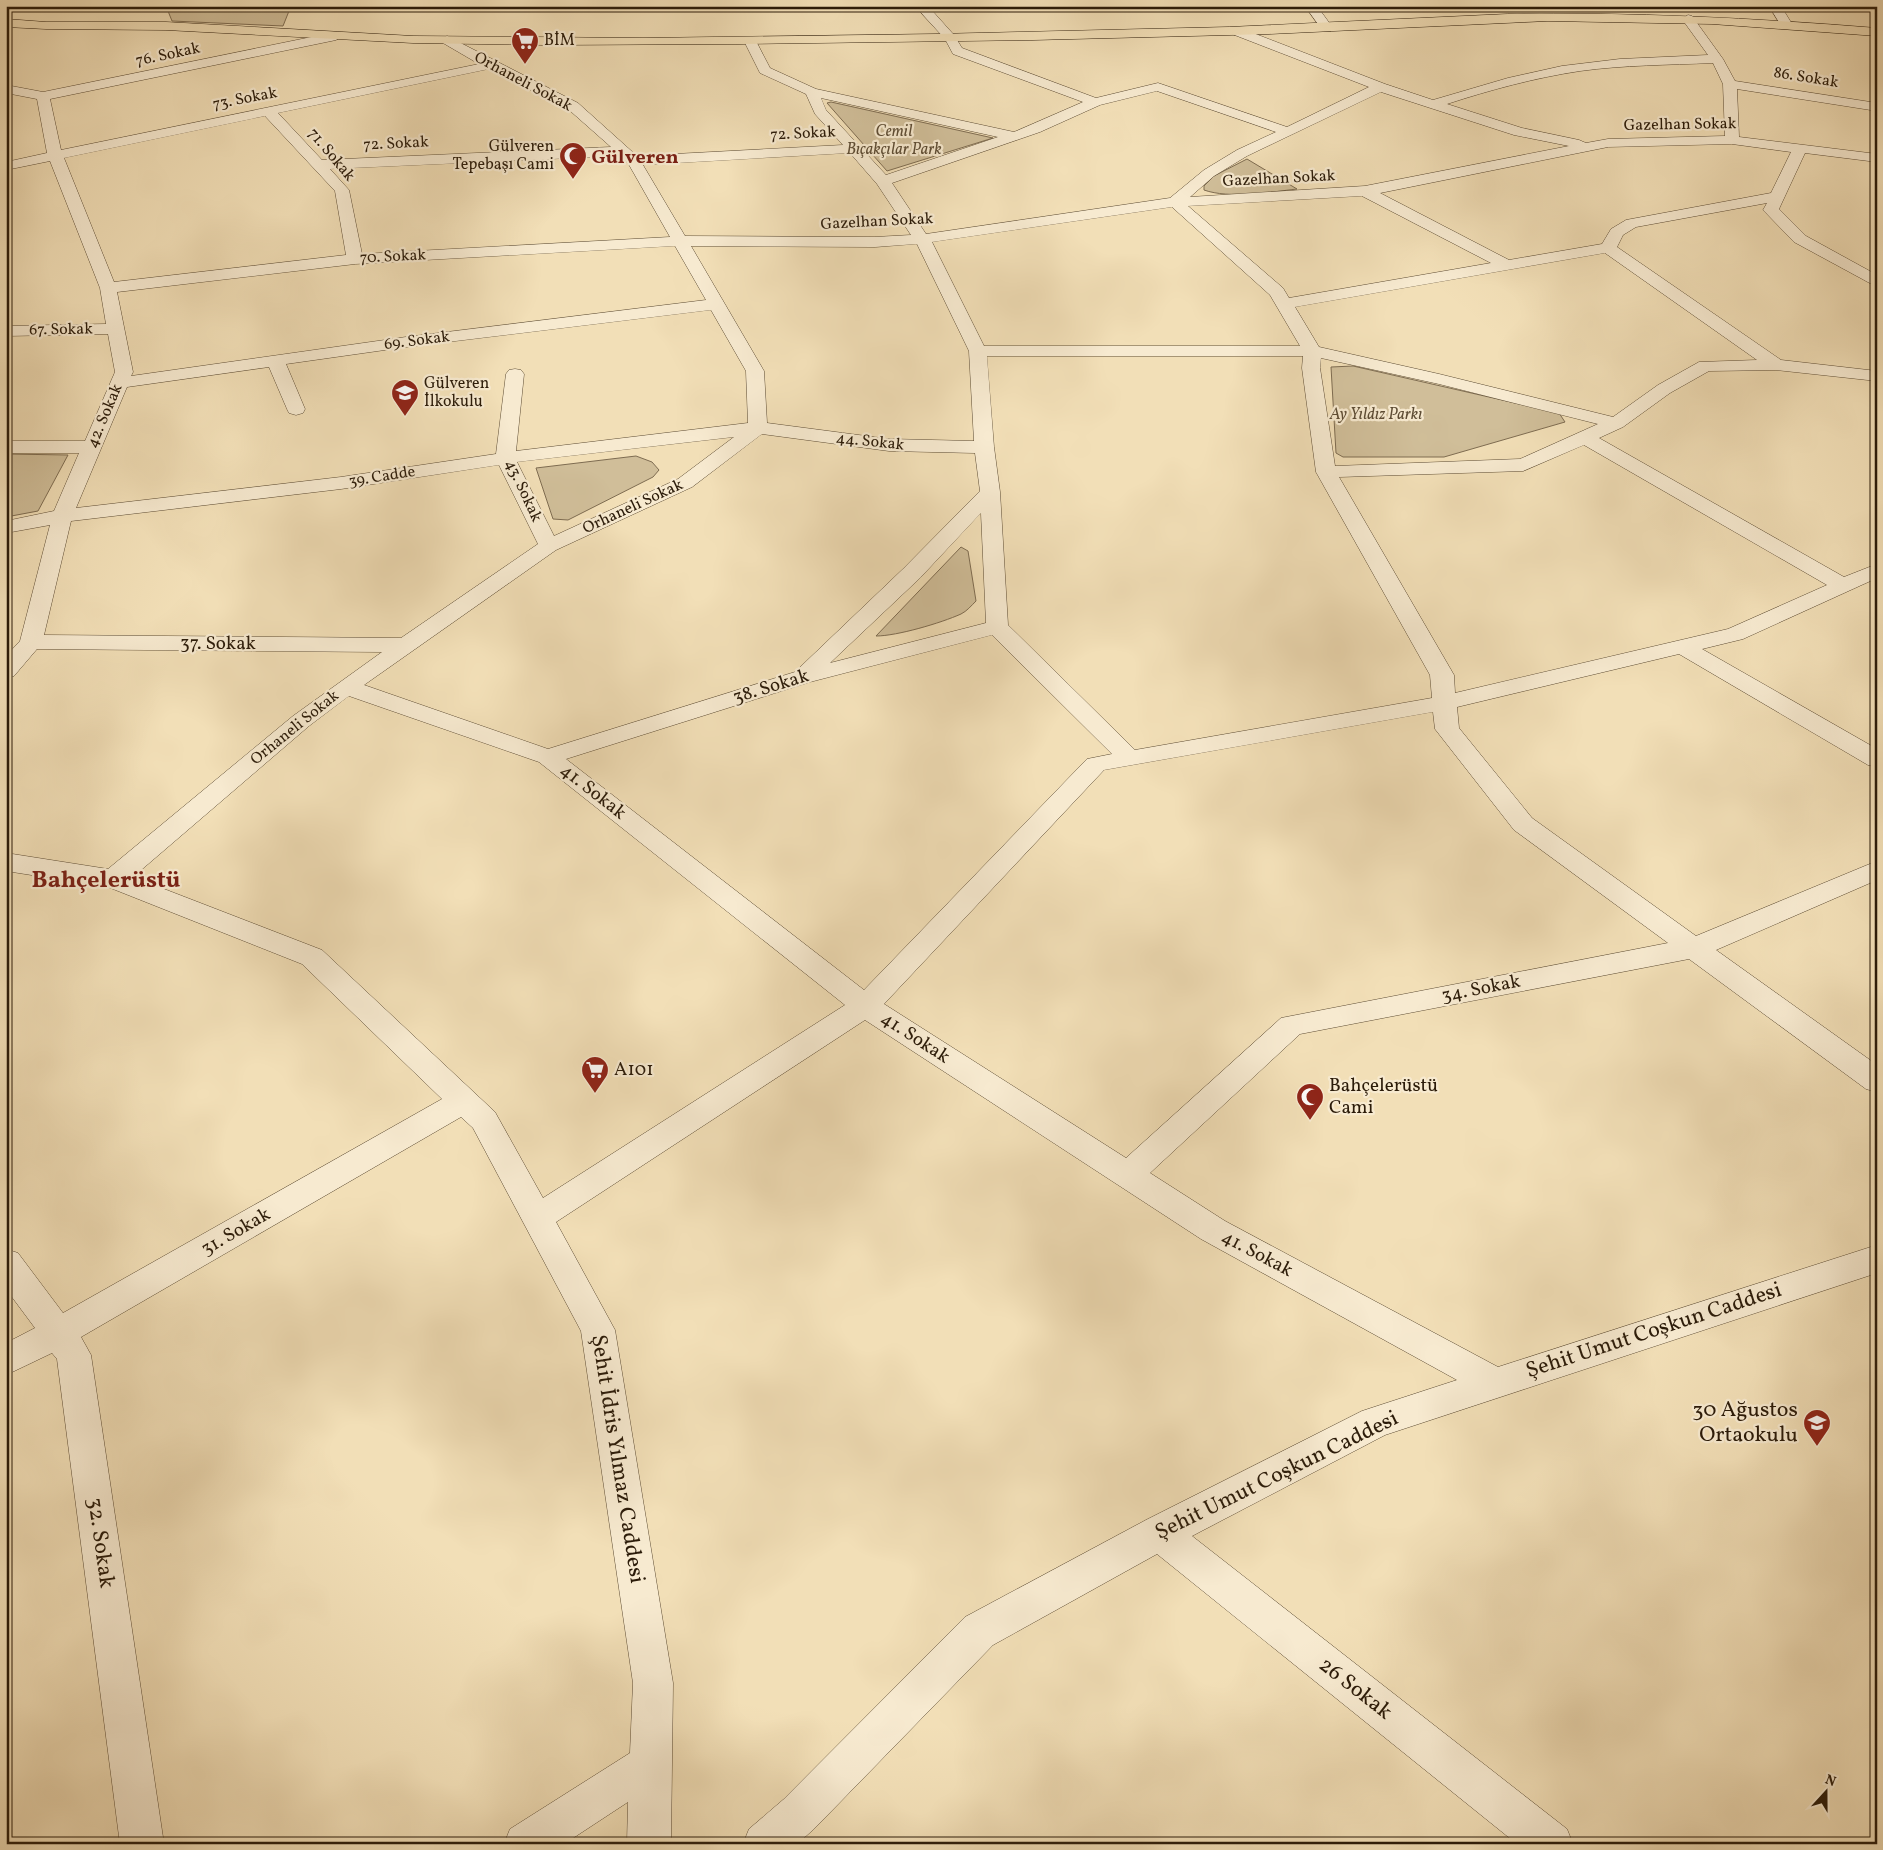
<svg xmlns="http://www.w3.org/2000/svg" width="1883" height="1850" viewBox="0 0 1883 1850" font-family="Vollkorn,serif">
<style>
.green{fill:#d0be99;stroke:#7e6c51}
.lines{fill:none;stroke-linecap:round;stroke-linejoin:round}
.minor-casing{stroke:#5d4c34;stroke-width:1}
.major-casing{stroke:#2b1b09;stroke-width:1}
.minor{fill:#f7ead0;fill-rule:evenodd}
.major{fill:#f2dfb7;fill-rule:evenodd}
.labels{text-anchor:middle;dominant-baseline:central;stroke-width:4.5;stroke-linejoin:round;paint-order:stroke}
.far-poi-label{font-size:16px;fill:#2b1b09;stroke:#f7ead0;text-anchor:start}
.far-street-label{font-size:16px;fill:#2b1b09;stroke:#f7ead0}
.far-park-label{font-size:16px;font-style:italic;fill:#5d4c34;stroke:#f7ead0}
.street-label{font-size:19px;fill:#2b1b09;stroke:#f7ead0}
.poi-label{font-size:19px;fill:#2b1b09;stroke:#f7ead0;text-anchor:start}
.far-district-label{font-size:20px;font-weight:bold;fill:#7a1f14;stroke:#f7ead0}
.near-street-label{font-size:22px;fill:#2b1b09;stroke:#f7ead0}
.near-poi-label{font-size:22px;fill:#2b1b09;stroke:#f7ead0;text-anchor:end}
.district-label{font-size:24px;font-weight:bold;fill:#7a1f14;stroke:#f7ead0}
</style>
<rect width="100%" height="100%" fill="#f2dfb7"/>
<filter id="stains"><feTurbulence type="fractalNoise" baseFrequency=".004" numOctaves="4"/><feColorMatrix values="0 0 0 0 .2 0 0 0 0 .09 0 0 0 0 .02 0 0 0 .5 -.17"/></filter>
<radialGradient id="worn" r=".72"><stop offset=".6" stop-color="#630" stop-opacity="0"/><stop offset="1" stop-color="#630" stop-opacity=".3"/></radialGradient>
<!-- green -->
<path class="green" d="M166,6H291L283,26L172,21Z
M831,102L993,138L887,171L827,103Z
M1247,159L1297,189C1271,192 1229,199 1204,190V186L1214,176Z
M1353,366L1559,413L1565,422L1444,457H1343L1336,453L1331,367Z
M6,454L68,455L38,511L6,517Z
M636,456L652,462L659,470L653,477L568,520L553,519L536,468Z
M961,547L968,551L976,601C971,606 967,611 961,614C941,623 897,636 876,636Z"/>
<g class="lines">
<defs>
<path id="minor" d="M915,6H928L954,35L962,48L1096,98L1158,83L1287,127L1369,87L1232,34L1230,31L1232,28H1240L1385,84L1433,100L1508,78L1562,66L1620,59L1708,55L1682,19L1688,15L1692,16L1723,59L1735,81L1877,103V111L1737,89L1739,137L1877,154V162L1805,153L1779,209L1806,236L1877,275V287L1794,242L1766,213L1763,210L1767,203L1636,227L1623,235L1617,247L1781,360L1877,371V381L1776,370L1709,371L1670,393L1623,427L1599,438L1844,577L1877,564V578L1743,639L1702,649L1877,749V767L1868,765L1679,654L1457,707L1459,728L1532,818L1696,936L1877,861V880L1716,950L1877,1065V1092L1866,1089L1689,959L1300,1034L1150,1173L1225,1221L1498,1367L1877,1245V1273L1385,1435L1192,1536L1567,1829L1573,1844H1517L1157,1554L993,1645L814,1829L797,1844H743L749,1829L784,1799L965,1617L1146,1520L1362,1411L1457,1380L1201,1239L865,1020L556,1222L615,1330L673,1683L671,1844H627L628,1802L564,1844H504L510,1829L630,1753L633,1683L581,1331L473,1128L461,1117L81,1337L91,1355L164,1844H120L57,1359L52,1353L6,1375V1343L35,1328L6,1289V1249L18,1253L63,1313L442,1099L302,964L108,887L6,871V853L108,869L293,716L382,652L37,649L14,676L6,678V656L20,641L50,525L6,533V521L54,511L79,453H6V441H85L115,372L108,334L6,336V326L106,324L100,288L50,161L6,170V162L47,153L37,99L6,93V85L43,92L336,32L342,36L336,40L50,99L61,150L479,64L443,43L441,40L447,36L578,103L637,156L843,145L815,114L806,94L760,73L744,41L750,37L756,41L770,68L816,89L1014,132L1083,102L953,54L945,39ZM1713,63L1723,84L1725,136L1608,139L1586,143L1579,140L1522,128L1447,104C1490,90 1534,78 1580,71C1624,65 1668,65 1713,63ZM489,69L568,109L611,147L322,160L278,113ZM1157,91L1276,132L1237,150L1204,170L1170,198L926,234L892,183L1040,132L1100,105ZM1381,92L1514,135L1569,146L1365,186L1190,197L1214,176L1247,156ZM821,98L998,137L886,175L826,110ZM265,116L335,191L346,255L114,282L64,158ZM1732,144L1791,152L1771,193L1626,220L1611,229L1602,244L1509,260L1380,193L1608,147ZM850,153L877,184L911,235L875,237L685,236L643,165ZM620,156L628,163L670,237L362,254L349,190L330,169ZM1362,196L1491,263L1289,298L1283,288L1188,206ZM1172,207L1270,295L1300,346H984L932,242ZM917,244L969,351L974,441L889,439L767,423L764,371L691,246L875,247ZM675,246L706,300L406,337L131,376L133,372L117,292L355,264ZM1605,253L1757,360L1699,362L1658,385L1613,417L1439,374L1319,347L1295,307ZM711,310L746,371L748,423L516,451L524,374L521,370L515,369L509,370L506,374L496,454L341,477L76,508L127,387L269,367L287,409L289,413L296,415L303,413L305,409L286,364L406,347ZM987,356H1303L1302,368L1316,472L1430,675L1432,698L1135,750L1008,625L1000,492L994,447ZM1321,358L1439,384L1598,424L1520,459L1335,466L1320,368ZM762,434L889,451L975,453L980,491L904,568L795,672L548,749L364,685L556,550L692,487ZM734,437L678,479L554,536L517,462ZM1584,445L1827,585L1728,629L1455,693L1454,675L1339,477L1523,471ZM499,465L538,544L401,638L44,635L71,521L341,489ZM981,513L986,623L830,663L920,578ZM992,635L1112,754L1087,759L864,990L566,759L810,682ZM349,696L539,762L845,1005L543,1198L495,1112L322,950L133,877L309,726ZM1433,712L1435,729L1514,830L1668,943L1281,1018L1126,1158L884,1004L1104,770Z
M1305,6H1317L1333,28L1331,31H1323Z
M1769,6H1781L1792,24L1790,27H1782Z"/>
<path id="major" d="M1508,14C1631,12 1754,18 1877,28V36L1712,24L1548,21L1269,34L1033,40L741,44L546,45L413,43L166,30L46,29L6,27V19L46,22H166L413,36L643,38L936,34L1229,27Z"/>
</defs>
<!-- minor casing -->
<use href="#minor" class="minor-casing"/>
<!-- major casing -->
<use href="#major" class="major-casing"/>
<!-- minor -->
<use href="#minor" class="minor"/>
<!-- major -->
<use href="#major" class="major"/>
</g>
<!-- icons -->
<defs>
<symbol id="supermarket-pin" viewBox="-11 -11 22 30"><path d="M0 17L-7.5 6A9.5 9.5 0 1 1 7.5 6Z" fill="#8f2418" stroke="#f7ead0"/><path d="M-6-5.5h2.5l.6 2H6L4.5 2H-2.5L-4.4-4H-6ZM-1.5 3.2a1.3 1.3 0 1 0 .1 0ZM3 3.2a1.3 1.3 0 1 0 .1 0Z" fill="#fff"/></symbol>
<symbol id="mosque-pin" viewBox="-11 -11 22 30"><path d="M0 17L-7.5 6A9.5 9.5 0 1 1 7.5 6Z" fill="#8f2418" stroke="#f7ead0"/><path d="M3.5-4.9A6 6 0 1 0 3.5 4.9A5 5 0 1 1 3.5-4.9Z" fill="#fff"/></symbol>
<symbol id="school-pin" viewBox="-11 -11 22 30"><path d="M0 17L-7.5 6A9.5 9.5 0 1 1 7.5 6Z" fill="#8f2418" stroke="#f7ead0"/><path d="M0-5L7-2L0 1L-7-2ZM-4 1L0 2.5L4 1V4Q0 6-4 4Z" fill="#fff"/></symbol>
</defs>
<g fill-rule="evenodd">
<use href="#supermarket-pin" x="509" y="25" width="32" height="43"/>
<use href="#mosque-pin" x="557" y="140" width="32" height="43"/>
<use href="#school-pin" x="389" y="377" width="32" height="43"/>
<use href="#supermarket-pin" x="579" y="1054" width="32" height="43"/>
<use href="#mosque-pin" x="1294" y="1081" width="32" height="43"/>
<use href="#school-pin" x="1801" y="1407" width="32" height="43"/>
</g>
<g class="labels">
<!-- far-poi labels -->
<g class="far-poi-label">
<text x="544" y="41">BİM</text>
<text x="554" y="147" text-anchor="end">Gülveren<tspan x="554" dy="18">Tepebaşı Cami</tspan></text>
<text x="424" y="384">Gülveren<tspan x="424" dy="18">İlkokulu</tspan></text>
</g>
<!-- far-street labels -->
<g class="far-street-label">
<text transform="translate(168 55) rotate(-12)">76. Sokak</text>
<text transform="translate(1806 78) rotate(9)">86. Sokak</text>
<text transform="translate(523 82) rotate(28)">Orhaneli Sokak</text>
<text transform="translate(245 99) rotate(-11)">73. Sokak</text>
<text transform="translate(1680 125) rotate(-1)">Gazelhan Sokak</text>
<text transform="translate(803 134) rotate(-3)">72. Sokak</text>
<text transform="translate(396 144) rotate(-3)">72. Sokak</text>
<text transform="translate(331 155) rotate(50)">71. Sokak</text>
<text transform="translate(1279 179) rotate(-3)">Gazelhan Sokak</text>
<text transform="translate(877 222) rotate(-3)">Gazelhan Sokak</text>
<text transform="translate(393 257) rotate(-3)">70. Sokak</text>
<text transform="translate(61 330) rotate(-1)">67. Sokak</text>
<text transform="translate(417 341) rotate(-7)">69. Sokak</text>
<text transform="translate(105 416) rotate(-67)">42. Sokak</text>
<text transform="translate(870 442) rotate(6)">44. Sokak</text>
<text transform="translate(382 477) rotate(-9)">39. Cadde</text>
<text transform="translate(523 491) rotate(65)">43. Sokak</text>
<text transform="translate(633 507) rotate(-25)">Orhaneli Sokak</text>
<text transform="translate(295 728) rotate(-39)">Orhaneli Sokak</text>
</g>
<!-- far-park labels -->
<g class="far-park-label">
<text x="894" y="132">Cemil<tspan x="894" dy="18">Bıçakçılar Park</tspan></text>
<text x="1376" y="415">Ay Yıldız Parkı</text>
</g>
<!-- street labels -->
<g class="street-label">
<text x="218" y="644">37. Sokak</text>
<text transform="translate(771 687) rotate(-17)">38. Sokak</text>
<text transform="translate(593 792) rotate(38)">41. Sokak</text>
<text transform="translate(1481 989) rotate(-11)">34. Sokak</text>
<text transform="translate(915 1038) rotate(33)">41. Sokak</text>
<text transform="translate(236 1232) rotate(-30)">31. Sokak</text>
<text transform="translate(1257 1254) rotate(28)">41. Sokak</text>
</g>
<!-- poi labels -->
<g class="poi-label">
<text x="614" y="1070">A101</text>
<text x="1329" y="1086">Bahçelerüstü<tspan x="1329" dy="22">Cami</tspan></text>
</g>
<!-- far-district labels -->
<g class="far-district-label">
<text x="635" y="158">Gülveren</text>
</g>
<!-- near-street labels -->
<g class="near-street-label">
<text transform="translate(1654 1331) rotate(-18)">Şehit Umut Coşkun Caddesi</text>
<text transform="translate(617 1459) rotate(81)">Şehit İdris Yılmaz Caddesi</text>
<text transform="translate(1277 1476) rotate(-26)">Şehit Umut Coşkun Caddesi</text>
<text transform="translate(100 1543) rotate(82)">32. Sokak</text>
<text transform="translate(1355 1689) rotate(38)">26 Sokak</text>
</g>
<!-- near-poi labels -->
<g class="near-poi-label">
<text x="1798" y="1410">30 Ağustos<tspan x="1798" dy="25">Ortaokulu</tspan></text>
</g>
<!-- district labels -->
<g class="district-label">
<text x="106" y="881">Bahçelerüstü</text>
</g>
</g>
<!-- margin -->
<rect width="1883" height="1850" fill="none" stroke="#f2dfb7" stroke-width="25"/>
<rect x="8" y="8" width="1868" height="1835" fill="none" stroke="#2b1b09" stroke-width="2.5"/>
<rect x="12" y="12" width="1858" height="1825" fill="none" stroke="#2b1b09"/>
<!-- north arrow -->
<g transform="translate(1826 1792) rotate(21)" stroke="#f7ead0" stroke-width="4" paint-order="stroke">
<path d="M0-4L9 19L0 12L-9 19Z" fill="#2b1b09"/>
<text y="-8" font-size="14" font-weight="bold" text-anchor="middle" fill="#2b1b09">N</text>
</g>
<rect width="100%" height="100%" filter="url(#stains)"/>
<rect width="100%" height="100%" fill="url(#worn)"/>
</svg>
